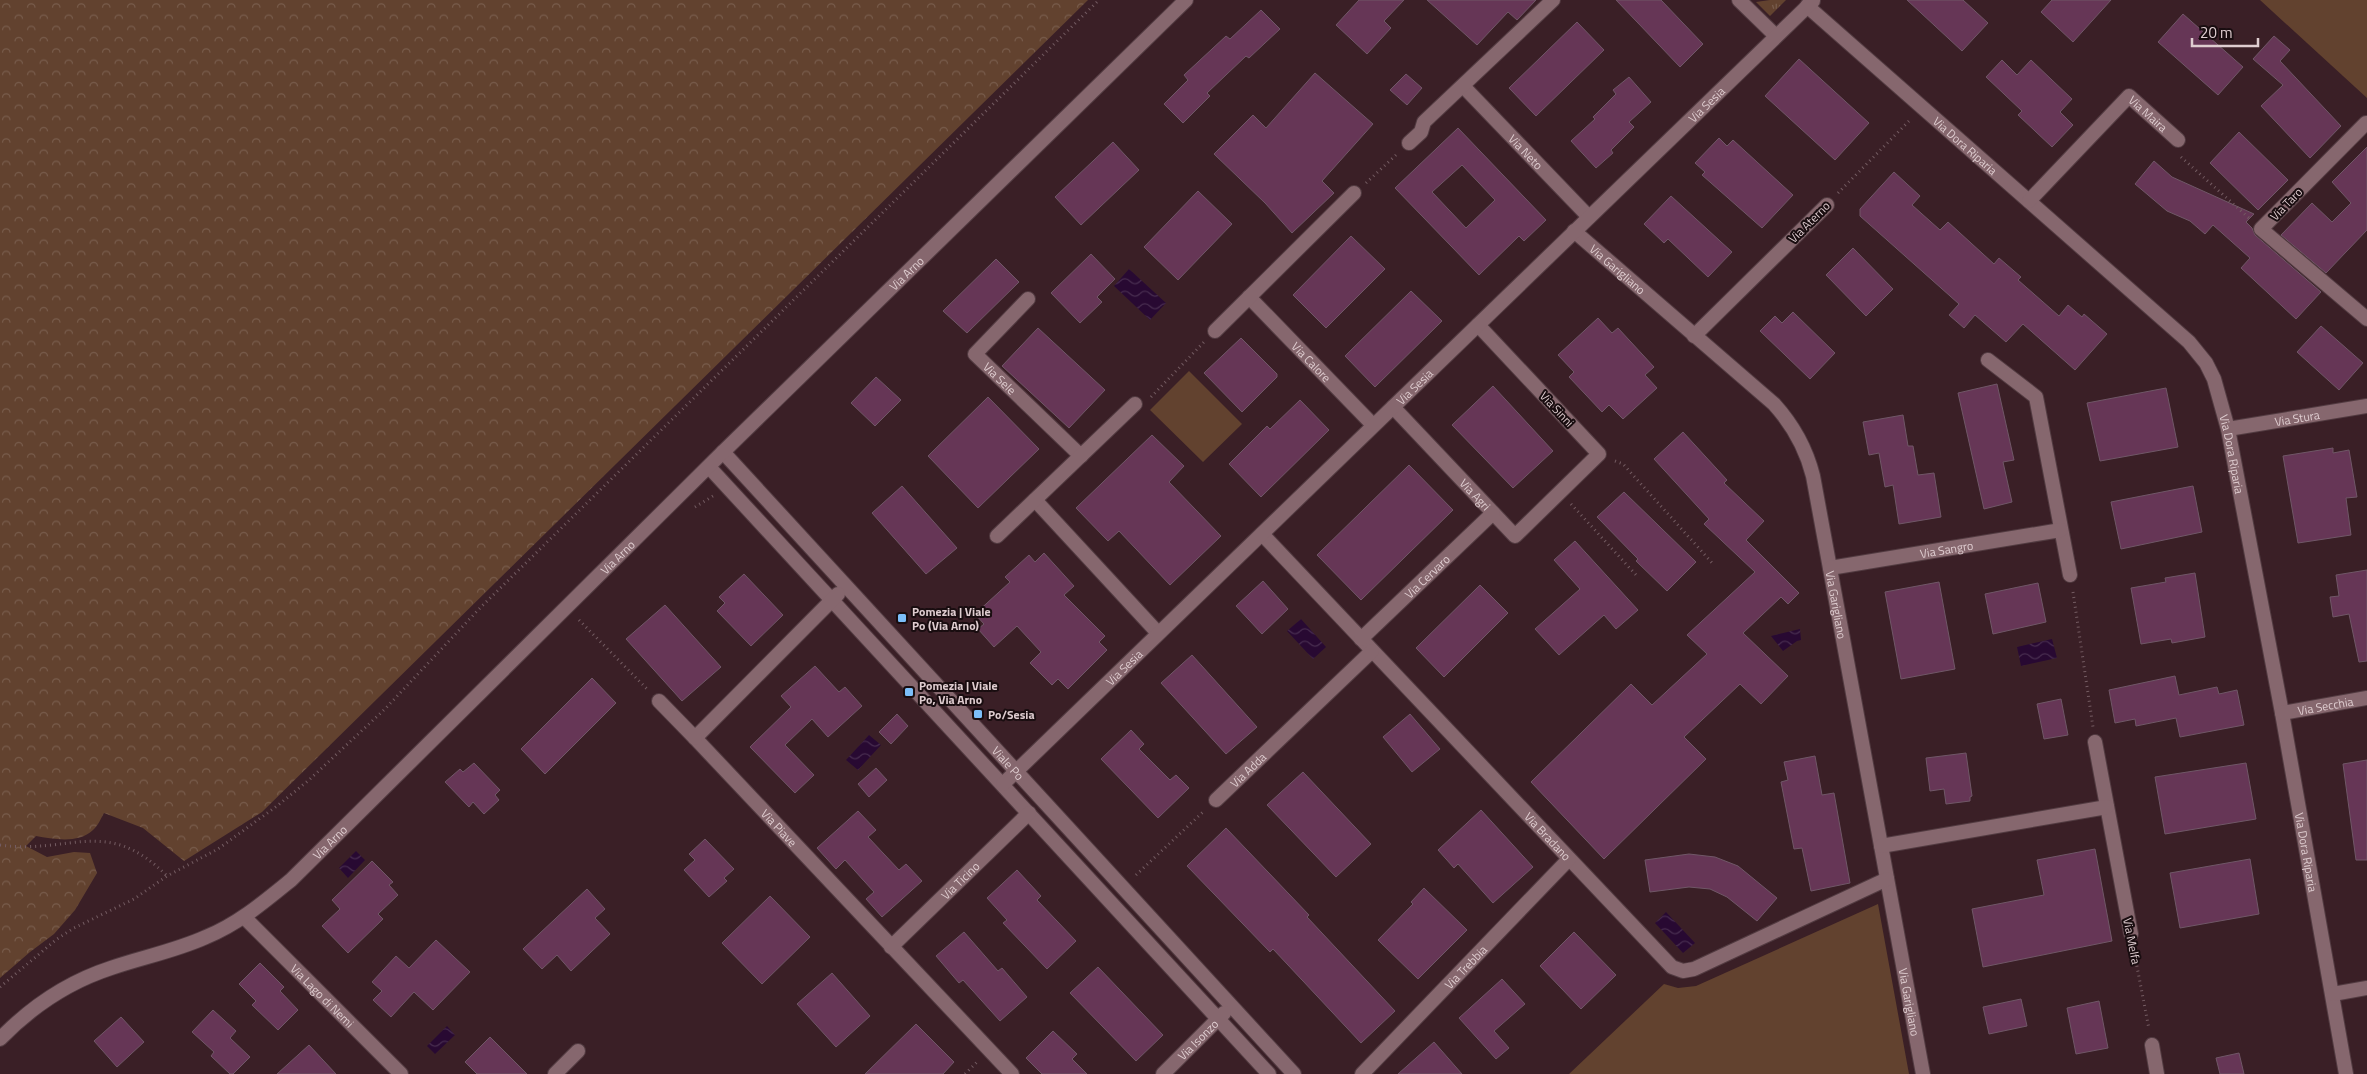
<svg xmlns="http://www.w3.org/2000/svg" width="2367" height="1074" viewBox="0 0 2367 1074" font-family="'Titillium Web',sans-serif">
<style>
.grass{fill:#62422f}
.forest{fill:url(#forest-crowns)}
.park{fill:url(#park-tufts)}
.water{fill:url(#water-waves)}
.building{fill:#663656;stroke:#705767;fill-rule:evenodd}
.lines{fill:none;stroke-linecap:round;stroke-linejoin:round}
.minor-casing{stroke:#523b41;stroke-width:16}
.tertiary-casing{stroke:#523b41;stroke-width:16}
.path{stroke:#745c62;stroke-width:3;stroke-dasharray:1 4;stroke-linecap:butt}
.minor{stroke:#86676e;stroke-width:14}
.tertiary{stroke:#86676e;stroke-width:14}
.poi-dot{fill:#7cbef9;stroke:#190d10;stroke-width:2}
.labels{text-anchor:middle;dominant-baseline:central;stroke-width:4;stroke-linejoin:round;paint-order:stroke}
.street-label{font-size:12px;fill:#dfcdd0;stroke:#190d10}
.poi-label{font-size:12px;font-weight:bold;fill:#dfcdd0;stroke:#190d10;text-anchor:start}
</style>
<defs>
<pattern id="forest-crowns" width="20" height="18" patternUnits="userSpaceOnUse" patternTransform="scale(1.25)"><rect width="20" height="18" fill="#62422f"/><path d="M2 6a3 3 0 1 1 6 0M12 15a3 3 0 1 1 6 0" fill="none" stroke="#785c4c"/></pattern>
<pattern id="park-tufts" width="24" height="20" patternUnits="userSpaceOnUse" patternTransform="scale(1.25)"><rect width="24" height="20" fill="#62422f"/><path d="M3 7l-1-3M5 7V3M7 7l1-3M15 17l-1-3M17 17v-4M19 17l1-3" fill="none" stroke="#785c4c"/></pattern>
<pattern id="water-waves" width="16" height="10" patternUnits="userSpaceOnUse" patternTransform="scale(1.25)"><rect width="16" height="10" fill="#280932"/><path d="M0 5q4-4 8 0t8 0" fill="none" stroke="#472c4f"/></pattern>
</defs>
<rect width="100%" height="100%" fill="#3a1f26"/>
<!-- grass -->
<path class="grass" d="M2260,0H2367V98Z
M1189,371L1242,424L1203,462L1150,410Z
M1878,904L1909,1074H1569L1664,984L1678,988L1696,986Z"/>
<!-- forest -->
<path class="forest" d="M0,0H1088L262,812L184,861L143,828L104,813C101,818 98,826 93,830C78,844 54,839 36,836L26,846L47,857L74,852L90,853L97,873L75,910L54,934L30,952L0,978Z"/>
<!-- park -->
<path class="park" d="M1770,0H1786L1770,16L1756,2Z"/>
<!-- water -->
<path class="water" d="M1129,269L1166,303L1150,320L1114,286Z
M1301,619L1326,647L1313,659L1287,631Z
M1800,629L1801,640L1797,641L1783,651L1771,636Z
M2052,639L2057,658L2021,666L2017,647Z
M869,735L881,745L858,770L846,760Z
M356,851L365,860L348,878L339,868Z
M1666,912L1695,943L1683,953L1655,923Z
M447,1026L455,1035L435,1054L427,1046Z"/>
<!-- building -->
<path class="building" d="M1359,0H1404L1384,21L1391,28L1367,54L1336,25Z
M1427,0H1536L1517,20L1508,12L1477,45Z
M1616,0H1661L1703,44L1680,67Z
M1907,0H1963L1988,23L1962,51Z
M2052,0H2111L2073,42L2041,12Z
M1261,10L1280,29L1249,58L1246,56L1207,93L1210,96L1183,123L1164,104L1188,80L1184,75L1226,36L1230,39Z
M2183,14L2243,67L2218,95L2158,42Z
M1577,22L1604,50L1536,116L1509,88Z
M2274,36L2290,50L2280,61L2341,126L2310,158L2261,106L2283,85L2253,59Z
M1799,59L1869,123L1835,160L1765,96Z
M2002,60L2017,75L2031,60L2072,99L2060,112L2073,125L2052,147L2018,115L2022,111L1986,77Z
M1315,73L1373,124L1322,181L1334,193L1292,233L1265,203L1214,154L1253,115L1266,128Z
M1406,74L1422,88L1407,105L1390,90Z
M1629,77L1651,102L1629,122L1634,127L1611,150L1613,153L1596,168L1571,141L1595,119L1593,117L1616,94L1613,90Z
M1458,128L1546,220L1524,241L1519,236L1479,275L1395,188ZM1462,165L1495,200L1466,228L1432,192Z
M2239,132L2288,180L2258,210L2210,163Z
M1719,138L1727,146L1733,140L1793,195L1762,228L1702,175L1705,172L1695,163Z
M1113,142L1139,170L1081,225L1055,197Z
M2367,147V230L2326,273L2281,235L2312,203L2332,222L2351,203L2332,182Z
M2154,161L2172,177L2254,214L2246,222L2252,228L2255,235L2321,292L2296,319L2241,268L2250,258L2213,225L2205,234L2190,221L2167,211L2135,184Z
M1894,172L1920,196L1912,205L1940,230L1948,222L1994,264L1999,258L2021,277L2018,280L2059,316L2068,305L2082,317L2084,314L2107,334L2075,370L2023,324L2006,342L1975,315L1964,328L1949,315L1959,304L1860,216V209Z
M1198,191L1232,224L1178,280L1144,247Z
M1671,196L1732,252L1708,277L1668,239L1664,243L1644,224Z
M1351,236L1385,269L1326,328L1293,295Z
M1853,248L1893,289L1866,316L1826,275Z
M1091,254L1115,279L1097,297L1102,302L1080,323L1051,293Z
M996,259L1019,282L967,333L943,311Z
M1411,291L1442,321L1375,387L1345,356Z
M1793,312L1835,353L1810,379L1760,331L1775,316L1782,323Z
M1598,318L1612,333L1618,328L1654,367L1645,375L1657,388L1623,419L1609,405L1602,412L1569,377L1574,372L1558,355Z
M2321,326L2363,363L2339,390L2297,352Z
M1038,328L1105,390L1069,428L1002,366Z
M1241,338L1277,374V377L1242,412L1204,373Z
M876,377L901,400L875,426L851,403Z
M1997,384L2014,460L2003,462L2012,502L1984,509L1958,393Z
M1493,386L1553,451L1513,488L1452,425Z
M2166,388L2178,447L2100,461L2087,403Z
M988,397L1039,449L978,508L928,456Z
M1300,400L1329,430L1261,497L1229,464L1267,426L1270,429Z
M1903,415L1908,446H1913L1918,475L1934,473L1941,517L1899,524L1893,485L1885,487L1879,453L1869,455L1863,422Z
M1683,432L1727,480L1724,483L1764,521L1746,540L1799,593L1788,604L1781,597L1743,633L1788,676L1761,704L1740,684L1684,737L1706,759L1604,859L1531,782L1631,684L1652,705L1707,654L1687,635L1755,572L1704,524L1709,519L1654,459Z
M1152,435L1184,466L1169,482L1221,536L1170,585L1119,531L1108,541L1076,508Z
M2333,448V453L2349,450L2357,497L2346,498L2351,535L2298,543L2283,456Z
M1409,465L1453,510L1361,600L1317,555Z
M902,486L957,548L926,574L872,513Z
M2193,486L2202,532L2121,549L2111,502Z
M1624,492L1696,562L1667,591L1636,561L1638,559L1597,517Z
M1575,541L1638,610L1616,629L1604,615L1559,655L1535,629L1580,589L1554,560Z
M1044,553L1074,586L1064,595L1105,636L1099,642L1107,650L1068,689L1058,679L1052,685L1030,663L1041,652L1017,626L994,647L978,629L984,624L975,614L1010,582L1005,577L1029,555L1035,562Z
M2367,570V661L2359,662L2349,614L2333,617L2330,597L2339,596L2336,575Z
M2195,573L2205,637L2172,643L2171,639L2141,644L2131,588L2166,582L2165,578Z
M744,574L783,615L751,646L717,611L725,603L719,597Z
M1263,581L1288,609L1262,634L1236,606Z
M1939,582L1955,669L1901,679L1885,592Z
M2038,583L2046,622L1993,634L1985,594Z
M1480,585L1508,613L1444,677L1416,648Z
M665,605L721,667L682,701L626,639Z
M1192,655L1257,727L1226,754L1161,683Z
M815,666L839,692L845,687L862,706L828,737L812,719L785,745L814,775L795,793L750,747L791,707L781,696Z
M2175,676L2179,695L2217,687L2219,694L2237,690L2244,725L2180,737L2176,718L2136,726L2135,719L2115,723L2109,690Z
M592,678L616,703L545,774L521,749Z
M2061,699L2068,735L2044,739L2037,704Z
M897,714L908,726L891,744L879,732Z
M1410,714L1440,749L1412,772L1383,737Z
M1131,730L1144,744L1139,749L1170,780L1176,775L1189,788L1158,818L1101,759Z
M1966,753L1972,796L1970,797V801L1946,804L1944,789L1930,791L1926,758Z
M1815,756L1822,795L1834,793L1850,883L1811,891L1802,848L1794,849L1781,782L1788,780L1784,762Z
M2367,760V860H2356L2343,764Z
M474,763L500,790L495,795L499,800L484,814L473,802L469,807L445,782L460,769L463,772Z
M2246,763L2256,819L2165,834L2155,777Z
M876,768L887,780L869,797L858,784Z
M1303,772L1371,844L1336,877L1267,805Z
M1481,810L1533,867L1493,903L1458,864L1454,868L1438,850Z
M858,811L876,830L868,837L899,870L906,864L922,881L882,917L866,899L874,892L845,860L836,869L817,848Z
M1226,828L1309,915L1307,917L1395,1011L1361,1043L1273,949L1270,952L1187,866Z
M705,839L734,869L724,878L727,881L709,897L684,870L695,860L689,854Z
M2095,849L2112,941L1983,967L1972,909L2044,895L2037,860Z
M1689,854L1715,857L1738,866L1777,898L1757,921L1727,897L1710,889L1689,887L1650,892L1645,860Z
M2250,859L2259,914L2180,928L2170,873Z
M372,861L393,882L389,885L398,895L378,914L383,919L348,953L322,926L340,909L332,900Z
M1017,870L1041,896L1037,900L1076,941L1047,969L1003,923L1007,920L987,898Z
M1424,888L1467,930L1418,979L1378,940L1413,904L1411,902Z
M587,889L605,909L595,918L610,934L571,971L557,955L542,969L523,949Z
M770,896L810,937L762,984L722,943Z
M964,932L998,971L1002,968L1027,997L1000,1021L963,980L959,983L936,956Z
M1574,932L1616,975L1581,1009L1540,966Z
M436,940L470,972L433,1010L414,992L391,1017L373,1000L382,991L372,982L396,956L409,968Z
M260,963L284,987L280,991L298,1010L278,1030L252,1005L256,1001L239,984Z
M1098,967L1163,1035L1136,1061L1070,993Z
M832,973L870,1016L836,1047L797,1004Z
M1502,979L1525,1004L1494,1031L1509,1048L1496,1059L1459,1018Z
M2021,999L2027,1026L1989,1034L1983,1007Z
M2099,1001L2108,1048L2076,1054L2067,1008Z
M213,1010L236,1031L230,1038L250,1057L233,1074H230L211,1056L214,1052L192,1032Z
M121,1017L144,1042L117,1067L94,1041Z
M916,1024L954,1062L943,1074H865Z
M1053,1031L1077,1054L1072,1059L1087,1074H1042L1026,1058Z
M490,1037L527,1074H477L465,1062Z
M1434,1042L1462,1074H1398Z
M309,1045L336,1074H277Z
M2239,1053L2244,1074H2220L2216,1058Z"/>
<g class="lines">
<defs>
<g id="minor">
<path d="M1739,0L1776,36"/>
<path id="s1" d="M1807,6L2189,342L2206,363L2214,379L2228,429L2282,713L2346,1074"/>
<path id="s2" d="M1463,86L1589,217"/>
<path d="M2366,123L2261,229L2367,319"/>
<path d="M1409,143L1421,132L1424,122L1553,0"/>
<path id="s3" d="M2029,201L2129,96L2178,140"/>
<path id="s4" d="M1574,231L1774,404C1793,425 1806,448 1813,476L1923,1074"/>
<path id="s5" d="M1249,297L1373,425"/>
<path id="s6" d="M1028,299L975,354L1081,456"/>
<path d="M1215,331L1354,193"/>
<path d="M1694,336L1827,205"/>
<path d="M1988,360L2036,397L2070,575"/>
<path id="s7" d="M1393,407L1515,536L1599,454L1478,325"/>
<path id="s8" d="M2228,429L2367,406"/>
<path id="s9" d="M723,452L1294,1074"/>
<path d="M709,467L1269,1074"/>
<path d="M1035,500L1158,633"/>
<path id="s10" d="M1262,534L1672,967L1683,971L1694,969L1887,879"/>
<path d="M997,536L1135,404"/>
<path id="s11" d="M1830,568L2061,530"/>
<path id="s12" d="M838,594L695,738L1012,1074"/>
<path id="s13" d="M1361,639L1493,513"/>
<path d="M659,701L695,738"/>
<path id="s14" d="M2282,713L2367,698"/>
<path d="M2095,742L2131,934"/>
<path id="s15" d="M1003,784L1813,1"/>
<path id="s16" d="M1216,800L1372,651"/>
<path d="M1881,846L2107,807"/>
<path id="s17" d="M244,917L401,1074"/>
<path id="s18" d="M891,947L1029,813"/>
<path d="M2333,994L2367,988"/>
<path d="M2152,1045L2157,1074"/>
<path d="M555,1074L578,1051"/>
<path id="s19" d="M1163,1074L1224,1013"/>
<path id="s20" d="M1362,1074L1569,859"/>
</g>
<g id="tertiary">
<path id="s21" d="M0,1039C32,1006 68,982 111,968C143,957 175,951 206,937C238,924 264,902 291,880L723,452L1186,0"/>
</g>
</defs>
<!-- minor casing -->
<use href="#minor" class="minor-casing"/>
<!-- tertiary casing -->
<use href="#tertiary" class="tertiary-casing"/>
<!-- path -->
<path class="path" d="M2181,157L2249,218
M1366,183L1396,155
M1838,193L1911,119
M1151,397L1204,342
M1615,461L1623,464L1714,565
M1571,504L1637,576
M695,507L713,496
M2073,592L2093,727
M579,620L648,690
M0,845C70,855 107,815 167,876
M1136,875L1204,811
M2134,951L2149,1029
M0,987L57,939L74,928L134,899L167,876L218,849L277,806L309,780L385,709L480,608L1099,0
M965,1074L977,1062"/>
<!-- minor -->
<use href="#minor" class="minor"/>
<!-- tertiary -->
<use href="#tertiary" class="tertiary"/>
</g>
<!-- markers -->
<g class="poi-dot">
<rect x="897" y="613" width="10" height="10" rx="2.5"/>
<rect x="904" y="687" width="10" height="10" rx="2.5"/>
<rect x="973" y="709" width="10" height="10" rx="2.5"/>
</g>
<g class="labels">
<!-- street labels -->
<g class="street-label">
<text stroke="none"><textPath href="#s15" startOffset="978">Via Sesia</textPath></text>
<text stroke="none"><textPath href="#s3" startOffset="171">Via Maira</textPath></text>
<text stroke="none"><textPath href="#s1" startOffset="211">Via Dora Riparia</textPath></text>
<text stroke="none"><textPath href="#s2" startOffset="91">Via Neto</textPath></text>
<text transform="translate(2286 204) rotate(-46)">Via Taro</text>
<text transform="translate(1809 222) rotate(-45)">Via Aterno</text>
<text stroke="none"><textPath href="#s4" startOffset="58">Via Garigliano</textPath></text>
<text stroke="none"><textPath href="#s21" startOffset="1200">Via Arno</textPath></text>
<text stroke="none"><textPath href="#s5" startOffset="90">Via Calore</textPath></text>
<text stroke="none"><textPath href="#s6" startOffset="111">Via Sele</textPath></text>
<text stroke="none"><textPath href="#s15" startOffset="572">Via Sesia</textPath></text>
<text transform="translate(1557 409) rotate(47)">Via Sinni</text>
<text stroke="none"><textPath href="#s8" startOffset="70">Via Stura</textPath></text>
<text stroke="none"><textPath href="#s1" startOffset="631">Via Dora Riparia</textPath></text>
<text stroke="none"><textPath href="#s7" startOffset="120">Via Agri</textPath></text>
<text stroke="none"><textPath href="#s11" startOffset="118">Via Sangro</textPath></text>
<text stroke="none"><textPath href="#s21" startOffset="795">Via Arno</textPath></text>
<text stroke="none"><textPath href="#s13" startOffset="91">Via Cervaro</textPath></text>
<text stroke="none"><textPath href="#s4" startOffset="478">Via Garigliano</textPath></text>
<text stroke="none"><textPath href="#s15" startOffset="168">Via Sesia</textPath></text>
<text stroke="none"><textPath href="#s14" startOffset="44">Via Secchia</textPath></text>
<text stroke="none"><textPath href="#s9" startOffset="422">Viale Po</textPath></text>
<text stroke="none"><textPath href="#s16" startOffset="44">Via Adda</textPath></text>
<text stroke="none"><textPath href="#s12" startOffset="326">Via Piave</textPath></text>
<text stroke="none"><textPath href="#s10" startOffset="416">Via Bradano</textPath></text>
<text stroke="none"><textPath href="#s21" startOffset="390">Via Arno</textPath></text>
<text stroke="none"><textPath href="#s1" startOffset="1036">Via Dora Riparia</textPath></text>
<text stroke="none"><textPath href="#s18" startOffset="96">Via Ticino</textPath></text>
<text transform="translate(2132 941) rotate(79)">Via Melfa</text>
<text stroke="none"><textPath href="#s20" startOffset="149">Via Trebbia</textPath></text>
<text stroke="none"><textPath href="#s17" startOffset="111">Via Lago di Nemi</textPath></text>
<text stroke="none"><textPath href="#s4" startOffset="882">Via Garigliano</textPath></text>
<text stroke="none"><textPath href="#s19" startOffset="49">Via Isonzo</textPath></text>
</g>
<!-- poi labels -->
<g class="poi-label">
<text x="912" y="611">Pomezia | Viale<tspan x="912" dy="14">Po (Via Arno)</tspan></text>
<text x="919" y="685">Pomezia | Viale<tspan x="919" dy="14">Po, Via Arno</tspan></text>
<text x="988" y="714">Po/Sesia</text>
</g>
</g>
<!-- scale -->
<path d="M2192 38v8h66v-8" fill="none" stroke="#dfcdd0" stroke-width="2.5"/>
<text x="2200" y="38" font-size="15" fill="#dfcdd0" stroke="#190d10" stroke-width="4" paint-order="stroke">20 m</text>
</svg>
